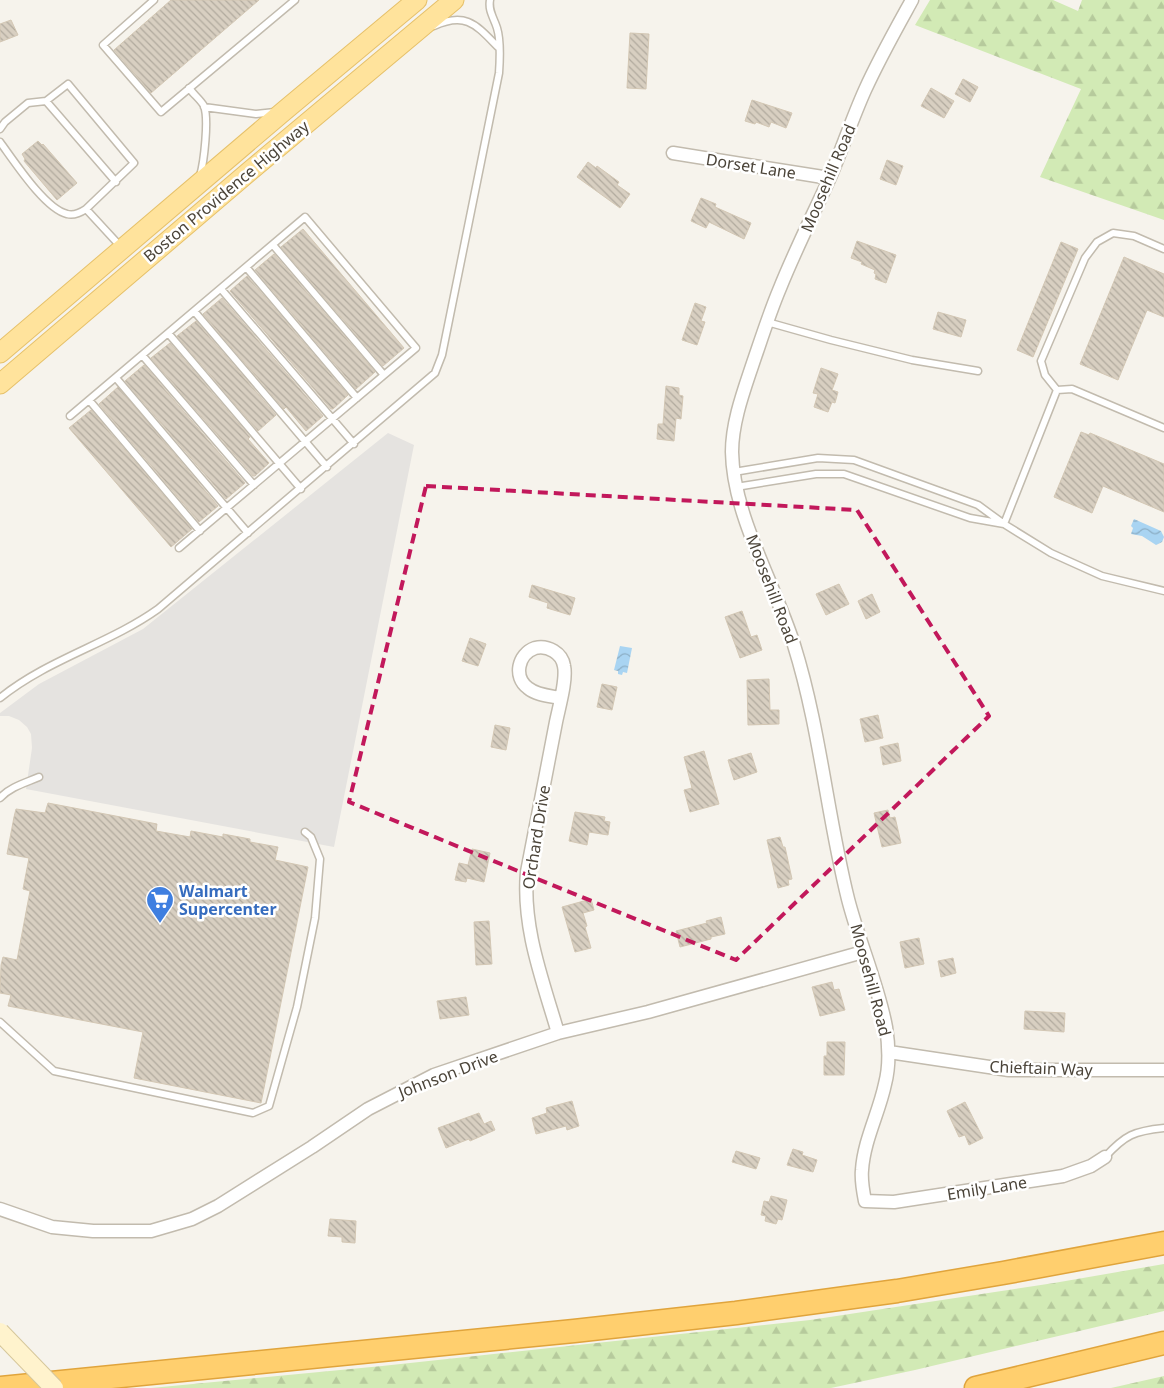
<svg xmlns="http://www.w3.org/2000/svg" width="1164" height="1388" viewBox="0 0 1164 1388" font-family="'Noto Sans',sans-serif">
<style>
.forest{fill:url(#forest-firs)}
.parking{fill:#e5e3e0}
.water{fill:url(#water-waves)}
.building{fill:url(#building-back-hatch);stroke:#d3c7b4}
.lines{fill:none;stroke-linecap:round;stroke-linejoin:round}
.lane-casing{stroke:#c2bbae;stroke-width:9}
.street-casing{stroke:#c2bbae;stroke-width:15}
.primary-casing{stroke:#e6c16a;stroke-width:21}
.highway-casing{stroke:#e0a43c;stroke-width:25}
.lane{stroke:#fff;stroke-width:6}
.street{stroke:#fff;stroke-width:12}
.primary{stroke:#ffe39c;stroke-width:19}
.highway{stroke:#ffcf6e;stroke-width:22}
.secondary-bridge-casing{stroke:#d6c79b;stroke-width:20;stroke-linecap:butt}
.secondary-bridge{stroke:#fff3cd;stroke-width:18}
.marked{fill:none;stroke:#c2185b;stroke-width:4;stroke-dasharray:10 6;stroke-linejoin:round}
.labels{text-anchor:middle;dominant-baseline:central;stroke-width:5;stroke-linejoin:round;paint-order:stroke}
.street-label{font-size:16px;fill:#4b4439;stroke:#fff}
.shop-label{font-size:16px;font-weight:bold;fill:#366cbe;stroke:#fff;text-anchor:start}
</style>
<defs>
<pattern id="forest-firs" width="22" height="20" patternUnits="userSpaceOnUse" patternTransform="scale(1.25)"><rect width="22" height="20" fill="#d2eab5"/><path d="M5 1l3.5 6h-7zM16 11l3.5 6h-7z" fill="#b6ca9c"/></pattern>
<pattern id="water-waves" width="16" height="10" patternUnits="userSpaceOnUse" patternTransform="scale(1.25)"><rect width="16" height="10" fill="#a9d4f2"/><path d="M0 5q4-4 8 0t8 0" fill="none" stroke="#8caec5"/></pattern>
<pattern id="building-back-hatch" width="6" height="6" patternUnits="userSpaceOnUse" patternTransform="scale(1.25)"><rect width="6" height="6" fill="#d8cfc1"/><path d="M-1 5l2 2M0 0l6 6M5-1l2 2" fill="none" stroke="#b1aa9e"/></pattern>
</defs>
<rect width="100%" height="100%" fill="#f6f3ec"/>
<!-- forest -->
<path class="forest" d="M930,0H1053L1078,11L1082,0H1164V220L1040,177L1081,89L915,25Z
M1164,1264V1311L915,1370L831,1388H151L382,1366L810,1320L1054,1283Z
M1164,1376V1388H1111Z"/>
<!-- parking -->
<path class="parking" d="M388,433L414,445L334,847L26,789L32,748L31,734L27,727L19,720L9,716H0V713L39,684L143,629Z"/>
<!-- water -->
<path class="water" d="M1134,519L1161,531L1164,537L1162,542L1156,545L1142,536L1131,534L1133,528L1131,526Z
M620,646L632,648L627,673L623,672L622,675L618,674V671L614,670Z"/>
<!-- building -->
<path class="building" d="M171,0H259L151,93L114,50Z
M11,20L18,35L0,42V24Z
M630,33L649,34L646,89L627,88Z
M963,79L978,87L970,102L955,94Z
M931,88L954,101L944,118L921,106Z
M752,100L792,113L786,128L771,122L769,127L756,122L755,124L745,121Z
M38,141L42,145L43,144L77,183L57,200L24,161L25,159L22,154Z
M887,160L903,166L896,185L880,179Z
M588,162L596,168L597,166L619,182L617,185L630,194L620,208L577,177Z
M701,198L716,204L715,207L751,223L744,239L709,222L706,228L691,221Z
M303,229L404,348L383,366L281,247Z
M857,241L896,255L886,283L875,279L876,274L874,273L875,270L861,264L862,262L851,258Z
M1061,242L1078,249L1033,357L1017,350Z
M274,254L375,372L356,389L255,270Z
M1124,257L1164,274V317L1147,310L1118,380L1080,364Z
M247,276L348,395L333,409H331L230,291Z
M222,298L323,416L306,431L286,407L284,409L203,314Z
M695,303L706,307L701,321L705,322L697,345L682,340Z
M938,312L966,320L961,337L933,329Z
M196,321L276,415L258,431L177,336Z
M170,343L250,437L248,439L269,463L255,476H253L151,358Z
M144,365L245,483L226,499L125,381Z
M821,368L838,374L832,390L838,392L835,403L832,402L828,412L814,407L818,394L813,393Z
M666,386L679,388V395L683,396L681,419L676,418L674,441L657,439L658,424H663Z
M118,387L218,506L199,522L99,404Z
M91,410L192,529L171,547L69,428Z
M1081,432L1089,435L1090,433L1164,464V512L1103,486L1092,513L1054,497Z
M839,584L849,604L826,615L816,594Z
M532,585L575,598L570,615L547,608L548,603L529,597Z
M872,594L880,612L866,619L858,601Z
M742,611L751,637L757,635L762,650L740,658L725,617Z
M470,638L486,644L478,666L462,661Z
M769,679L770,710H779V724L748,725L747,680Z
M602,684L617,687L612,710L597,707Z
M878,715L883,738L865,742L860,719Z
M495,725L510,728L506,750L491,747Z
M898,743L901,761L883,765L880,747Z
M704,751L719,804L690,812L684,790L692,788L684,757Z
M751,753L757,772L734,780L728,760Z
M48,803L157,824L156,831L190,837L191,831L223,837V834L250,839V842L278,847L275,860L308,867L261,1103L134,1078L143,1032L8,1006L11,995L0,993L1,965L3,957L17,960L30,891L23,889L29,858L7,854L14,817L16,809L45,813Z
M888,810L890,818L895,817L901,843L882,847L874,813Z
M575,812L605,817L604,821L610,822L608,835L589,832L587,845L569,841Z
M780,837L783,847H785L792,879L788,880L789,885L778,888L767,840Z
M472,849L490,853L484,882L467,878L466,882L455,880L459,863L468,865Z
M591,899L594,910L583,913L587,926L585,927L591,948L575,952L562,907Z
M721,917L725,934L711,937V939L680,947L676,931L707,923L706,921Z
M489,921L492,964L476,965L474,922Z
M919,938L924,964L905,968L900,942Z
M953,958L956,973L941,977L938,961Z
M832,982L834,990L839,989L845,1010L820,1016L812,987Z
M466,997L469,1015L440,1019L437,1001Z
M1025,1011L1065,1013L1064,1032L1024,1029Z
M827,1042H845L844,1075H824V1056H827Z
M572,1101L579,1126L567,1130L566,1126L536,1134L532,1118L547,1113L546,1108Z
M965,1102L983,1138L969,1145L965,1135L959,1137L947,1111Z
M479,1113L484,1124L491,1121L495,1130L470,1141L469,1139L446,1148L438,1128Z
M793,1149L803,1152L802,1155L817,1160L813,1172L787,1165Z
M736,1151L760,1158L756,1169L732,1162Z
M771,1196L787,1200L782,1220L778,1219L776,1224L765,1221L766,1216L761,1215L764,1201L769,1202Z
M330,1219L356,1221L355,1243L342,1242V1237L328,1236Z"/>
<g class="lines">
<defs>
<path id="lane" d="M154,0L103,45L161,112L295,0
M434,26C467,11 477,26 499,48
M189,88C193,94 201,100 204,106C209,119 204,162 200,176
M46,101L116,182
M204,107L256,114L275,112
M0,129L5,122L28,103L46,101L68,84L134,163L86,209C80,213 74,216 67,214C45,209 14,161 0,142
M86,209L121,247
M273,245L384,375
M1164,249L1134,236L1113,233L1097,242L1085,258L1041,361L1045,375L1057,390L1004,524L1051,553L1102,576L1164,591
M246,267L357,398
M221,289L354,444
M194,311L327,467
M767,322L831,340L912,360L978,371
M168,333L301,489
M142,355L254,485
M116,378L248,533
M1057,390L1072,389L1164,428
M89,400L200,531
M70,416L305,217L416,348L179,548
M734,472L818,458L854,460L978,505L1004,524
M736,487L816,474H844L970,518L1004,524
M0,698C48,659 109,644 158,609L435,373L442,355L499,73C500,59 501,41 497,28C494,18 488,11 490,0
M0,798C10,787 25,783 39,777
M0,1022L54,1071L253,1113L269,1106L297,1007L315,918L320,859L311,837L305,832
M1105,1157C1125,1135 1134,1131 1164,1128"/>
<path id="street" d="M912,0C896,29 879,59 865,90C851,121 841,153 827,184C811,219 794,253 780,288C769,314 761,340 752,366C743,393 732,423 732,452C733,516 775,584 794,645C820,728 827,815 848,899C859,942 878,984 886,1027C889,1046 890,1065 885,1084C879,1113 864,1140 862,1170C861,1180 863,1191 865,1201L894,1202L1063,1176L1091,1166L1105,1157
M673,153L829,178
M558,1033C543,981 522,928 527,872C537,822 546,772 556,722C559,707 567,680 564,666C562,653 548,645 535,648C518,654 513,677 528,688C536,695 550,696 560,698
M889,1052L1009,1070H1164
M0,1209L52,1227L93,1231H151L192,1219L218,1206L312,1147L368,1109L434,1075L558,1033L648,1012L863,952"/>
<path id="primary" d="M0,353L284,111L417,0
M0,384L251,170L454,0"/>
<path id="highway" d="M0,1388L574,1331L736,1313L897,1291L1003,1273L1164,1243
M976,1388L1164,1343"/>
</defs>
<!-- lane casing -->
<use href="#lane" class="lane-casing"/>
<!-- street casing -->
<use href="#street" class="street-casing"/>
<!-- primary casing -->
<use href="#primary" class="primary-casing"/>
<!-- highway casing -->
<use href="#highway" class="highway-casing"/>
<!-- lane -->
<use href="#lane" class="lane"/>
<!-- street -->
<use href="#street" class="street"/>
<!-- primary -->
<use href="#primary" class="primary"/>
<!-- highway -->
<use href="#highway" class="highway"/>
<defs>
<path id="secondary-bridge" d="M0,1332L54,1388"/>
</defs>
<!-- secondary-bridge casing -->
<use href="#secondary-bridge" class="secondary-bridge-casing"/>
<!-- secondary-bridge -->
<use href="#secondary-bridge" class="secondary-bridge"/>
</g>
<!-- marked area -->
<path class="marked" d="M426,486L857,510L989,716L736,960L349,802Z"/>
<!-- icons -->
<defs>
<symbol id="supermarket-pin" viewBox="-11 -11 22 30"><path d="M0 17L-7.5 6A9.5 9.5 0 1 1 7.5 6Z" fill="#3f7fe0" stroke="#fff"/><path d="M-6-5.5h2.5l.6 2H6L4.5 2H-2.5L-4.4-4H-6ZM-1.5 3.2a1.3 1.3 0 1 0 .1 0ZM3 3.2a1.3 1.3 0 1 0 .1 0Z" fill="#fff"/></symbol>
</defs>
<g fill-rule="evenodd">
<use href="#supermarket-pin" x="144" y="884" width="32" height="43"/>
</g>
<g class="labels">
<!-- street labels -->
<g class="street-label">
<text transform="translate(751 166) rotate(9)">Dorset Lane</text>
<text transform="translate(828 178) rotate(-67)">Moosehill Road</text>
<text transform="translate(226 191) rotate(-40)">Boston Providence Highway</text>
<text transform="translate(772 589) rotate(69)">Moosehill Road</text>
<text transform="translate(536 837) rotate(-81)">Orchard Drive</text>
<text transform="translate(871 980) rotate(75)">Moosehill Road</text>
<text transform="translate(1041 1068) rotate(2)">Chieftain Way</text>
<text transform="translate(448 1074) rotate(-21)">Johnson Drive</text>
<text transform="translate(987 1188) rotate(-9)">Emily Lane</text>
</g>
<!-- shop labels -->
<g class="shop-label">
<text x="179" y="891">Walmart<tspan x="179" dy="18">Supercenter</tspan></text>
</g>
</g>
</svg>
